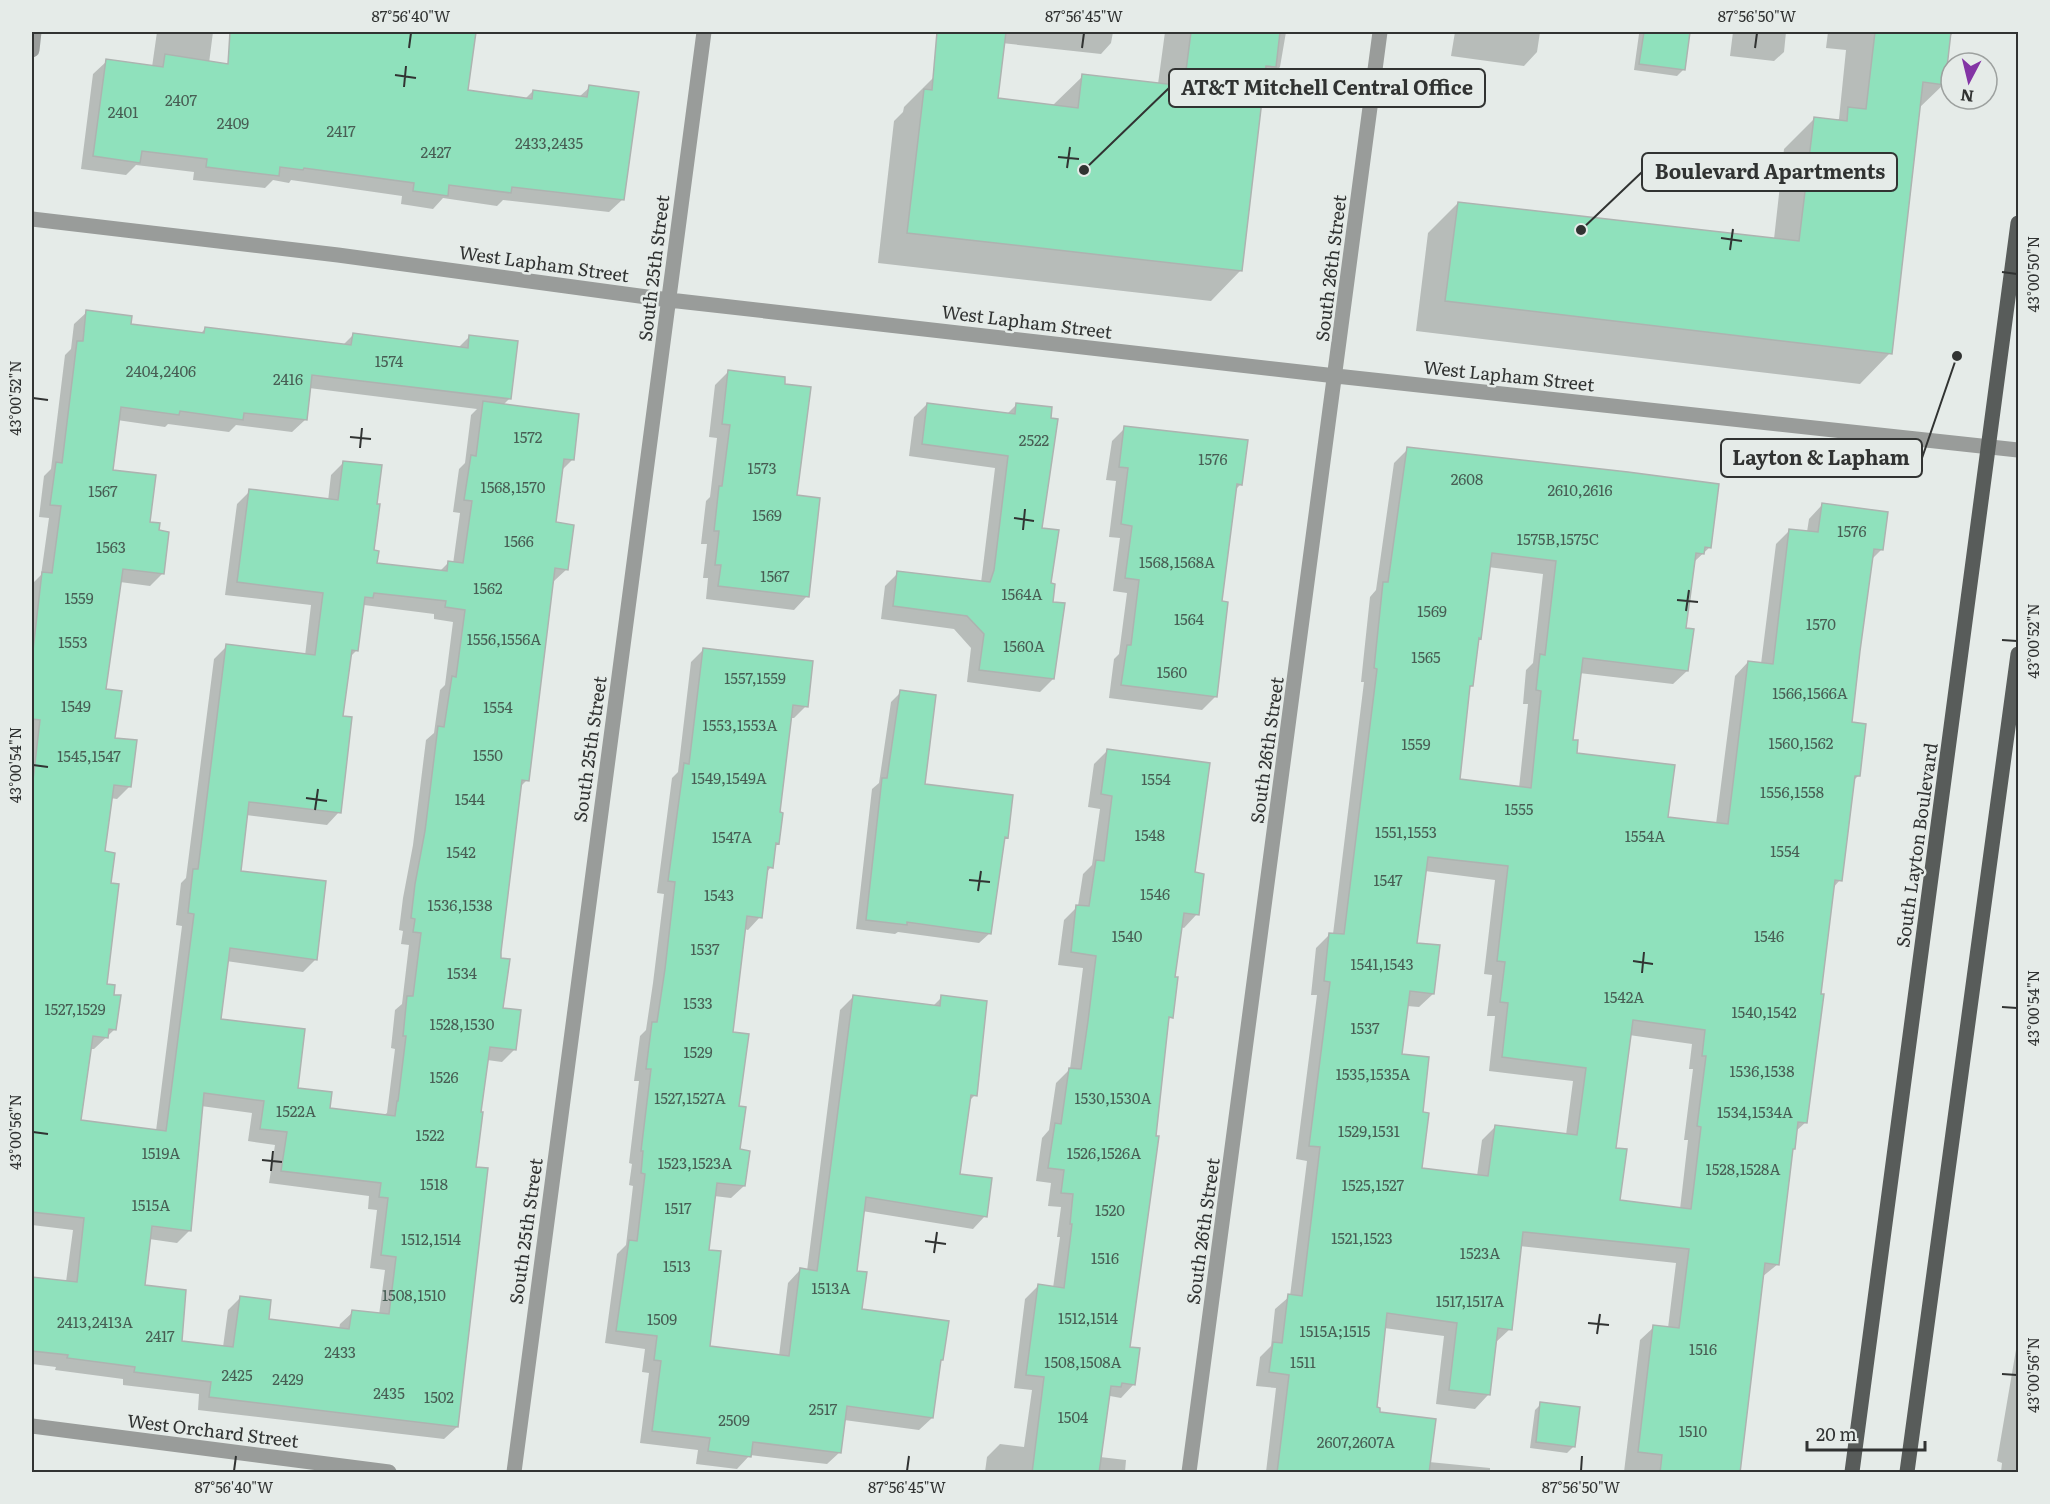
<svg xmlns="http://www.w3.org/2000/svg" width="2050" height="1504" viewBox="0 0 2050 1504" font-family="Literata,serif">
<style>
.shadow{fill:#0003;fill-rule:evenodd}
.building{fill:#8fe1bc;stroke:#adb3b0;stroke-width:1.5;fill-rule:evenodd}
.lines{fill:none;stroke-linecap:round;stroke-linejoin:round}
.street{stroke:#999c9a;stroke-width:15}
.primary{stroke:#585c5a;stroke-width:15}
.ticks{fill:none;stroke:#313332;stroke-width:2}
.labels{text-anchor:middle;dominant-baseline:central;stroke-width:5;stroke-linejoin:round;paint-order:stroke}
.number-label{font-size:15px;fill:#485e54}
.street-label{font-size:18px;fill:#313332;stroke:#e5ebe8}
.leader{fill:none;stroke:#313332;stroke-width:2}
.callout-dot{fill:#313332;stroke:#e5ebe8;stroke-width:2}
.callout{fill:#e5ebe8;stroke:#313332;stroke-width:2}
.callout-label{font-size:20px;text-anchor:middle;font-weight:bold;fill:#313332}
.neatline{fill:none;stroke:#313332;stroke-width:2}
.ticks-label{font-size:15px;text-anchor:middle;fill:#313332}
</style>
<rect width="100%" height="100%" fill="#e5ebe8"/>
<!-- shadow -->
<path class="shadow" d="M157,32H213L208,71L315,79L321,32H475L467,91L525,99L533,91L579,97L590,87L623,199L609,212L503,200L497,206L443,198L433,209L401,204L402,196L291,180L289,183L273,180L265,188L193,180L194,172L136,165L126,175L81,169L93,74L107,61L152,67Z
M975,32H1113L1111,43L1101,54L974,40Z
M1165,32H1286L1280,67L1262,85L1241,270L1211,301L878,263L894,121L903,112L904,107L934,77L996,100L1052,106L1083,76L1158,84Z
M1455,32H1540L1537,52L1524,66L1451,56Z
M1641,32H1670L1688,34L1683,70L1677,76L1634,70L1639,34Z
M1733,32H1786L1784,52L1774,61L1730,56Z
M1828,32H1954L1949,37L1944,84L1918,109L1890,353L1860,384L1416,331L1428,233L1458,203L1774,239L1784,149L1814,119L1836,121L1839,119L1846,50L1826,48Z
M87,312L129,326L200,334L206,328L343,345L353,335L458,348L470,336L509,399L503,405L572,460L561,471L554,524L567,569L554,581H552L527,780L519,788L500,952L502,1009L515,1049L502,1062L487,1060L474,1168L457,1427L444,1439L198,1410L199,1394L123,1385V1379L55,1370L56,1367L32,1364V1278L66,1282L73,1230L32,1225V584L41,575L49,518L39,517L44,476L51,469L65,355L71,349L74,324ZM309,388L477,409L471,415L465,463L459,469L453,512L460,513L453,564L448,563L439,572L376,564L344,462L331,475L328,501L250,491L237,504L225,595L311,605L305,656L227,646L214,659L186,878L181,883L176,925L182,926L156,1131L80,1121L89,1049H94L115,1029L105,985L110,884L103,853L110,798L117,799L130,786L114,739L104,690L120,582L150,586L163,573L148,523L111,471L117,420L165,427L168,424L229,432L236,425L292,432L305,420ZM364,605L434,614V619L453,622L445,685L440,690L434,733L426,740L413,845L403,898L399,930L403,931L401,944L409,945L402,1004L395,1010L391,1048L395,1049L387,1113L384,1115L328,1109L297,1089L219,1020L226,961L303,972L316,959L239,872L246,815L327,825L339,812L341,718L349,658L357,650ZM201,1106L252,1113L248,1141L275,1145L269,1183L369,1196L368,1209L377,1210L370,1268L385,1270L379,1315L353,1312L340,1324L339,1329L267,1320L240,1298L228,1310L223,1347L180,1343L143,1286L149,1239L177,1243L190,1230Z
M729,371L795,496L807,596L794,610L706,599L708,578H703L707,544H701L706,501L710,497L717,438L709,437L715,385Z
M927,404L1007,414L1017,404L1050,585L1053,679L1040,692L967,682L971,648L954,629L881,619L885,586L898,573L981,583L995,468L909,456L914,417Z
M1125,428L1241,484L1235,490L1220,603L1215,697L1202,710L1109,698L1114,659L1119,654L1127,593L1113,591L1120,538L1109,537L1116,481L1106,480L1112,441Z
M1408,449L1710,547L1695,561L1685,629L1687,671L1673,684L1579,673L1571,741L1575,754L1667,818L1716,824L1735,676L1748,662L1761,664L1776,544L1790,530L1807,532L1809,519L1822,505L1882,549L1871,560L1850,724L1858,776L1853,781L1840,880L1832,889L1806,1122L1795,1132L1791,1151L1778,1264L1762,1277L1739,1472H1624L1640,1340L1654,1327L1668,1328L1676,1263L1520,1246L1510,1329L1495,1343L1488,1395L1475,1409L1436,1404L1444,1336L1384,1328L1375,1409L1378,1414L1429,1462L1490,1468V1472H1266L1276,1388L1256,1386L1260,1357L1271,1346L1275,1309L1290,1296L1307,1161L1296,1159L1317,995H1311L1316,948L1330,934H1333L1364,682H1361L1370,597L1376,590L1394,463ZM1488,567L1543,574L1533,663L1526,670L1523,704H1528L1519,788L1458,781L1469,688L1472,685L1477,641L1480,638ZM1425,871L1495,880L1484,974L1492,975L1487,1016H1495L1489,1071L1573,1081L1566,1135L1496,1126L1482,1140L1477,1176L1420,1169L1421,1114L1401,1055L1407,1006L1419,1007L1433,994L1416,944ZM1629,1035L1692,1044L1689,1069H1693L1684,1140H1688L1680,1209L1619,1201L1615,1149Z
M704,649L806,706L794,718H790L778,813V843L774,846L771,867L766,873L760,917L748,930L744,929L731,1033L738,1108V1151L744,1186L731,1198L714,1196L707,1251L708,1347L779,1356L788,1283L800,1270L807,1271L840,1010L853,997L932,1007L942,997L975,1095L968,1102L959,1175L985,1216L973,1229L862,1211L855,1272L861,1311L942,1359L939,1363L932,1418L919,1430L844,1420L840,1452L827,1464L750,1455L737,1469L696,1464L698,1450L640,1443L649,1373L642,1372L645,1349L605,1343L617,1254L626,1245L633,1186L629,1185L632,1164L629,1163L639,1081H634L640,1036L646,1030L653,983L664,894L657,893L672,778L678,772L691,662Z
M901,692L923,786L1007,837L1003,841L990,933L979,943L898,932L895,934L856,929L872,789L879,783L891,702Z
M1107,751L1194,874L1197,914L1184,928L1180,927L1173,978L1171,1017L1167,1021L1128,1348L1134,1384L1121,1398L1110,1396L1107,1399L1100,1457L1126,1460L1125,1472H985L987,1457L1000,1444L1024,1447L1032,1390L1014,1388L1025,1299L1038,1286L1053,1288L1060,1237H1057L1061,1207L1048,1206L1051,1183L1036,1181L1042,1138L1049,1130L1056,1083L1070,1069L1083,968L1058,965L1064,920L1078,906L1083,874L1092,865L1100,809L1088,807L1094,764Z
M2018,1338V1472H2001L2002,1463L1997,1461Z
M1541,1404L1574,1446L1567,1453L1530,1448L1535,1410Z"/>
<!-- building -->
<path class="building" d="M230,32H476L468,90L532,99L533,90L587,97L589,85L639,92L624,200L512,187L511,193L449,185L448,196L413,191L414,183L304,168L303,170L280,167L279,176L206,167L207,159L142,151L140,163L93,156L106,59L163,67L165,54L228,64Z
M937,32H1006L998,98L1078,108L1082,74L1184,86L1191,32H1280L1276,67L1266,66L1242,271L907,233L924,89L932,90Z
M1644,32H1690L1685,70L1639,64Z
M1875,32H1951L1945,85L1923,82L1892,354L1445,301L1458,202L1799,241L1814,117L1847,121L1848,107L1866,109Z
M86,310L132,316L131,324L204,333L205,327L351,345L353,333L468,348L469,335L518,341L511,399L312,375L307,420L244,413L243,420L180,411L179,415L121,407L113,470L156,475L150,522L160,523L159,530L169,532L164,574L123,569L106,689L122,691L115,738L137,740L131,787L114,785L105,851L115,853L111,883L119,884L107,984L115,985L114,995H121L116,1030L109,1029L108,1038L93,1036L81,1120L166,1131L194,914L188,913L193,869H198L226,644L315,655L323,593L237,582L249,489L338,500L343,461L382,465L377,504H380L374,550L379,551L377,563L447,571L448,561L463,563L472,501L464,500L471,455L476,456L483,401L579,414L574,460L564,459L556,522L574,525L568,570L555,568L529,781L522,780L501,952V958L510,959L503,1008L521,1010L516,1050L490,1047L481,1112H483L476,1167L488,1168L458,1427L209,1397L211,1382L134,1372L135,1367L67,1358L68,1355L32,1351V1277L77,1282L84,1218L32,1212V789L40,720L32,719V659L42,572L52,573L61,506L50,505L56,462L62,463L77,341H83ZM374,593L446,601L445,607L465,610L456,677L452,676L444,727L438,726L425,831L415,884L411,918L415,919L413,932L421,933L413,996H407L403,1036H406L398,1101H397L395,1116L330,1108L332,1092L298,1088L305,1029L221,1019L230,948L317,960L326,881L241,871L249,802L341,813L352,717L343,716L352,650L358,651L365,597L373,598ZM204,1093L264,1101L260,1129L287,1132L281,1171L381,1183L379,1197L388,1198L381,1255L396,1257L389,1314L352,1310L349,1329L269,1319L271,1300L240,1296L233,1347L182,1341L186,1290L145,1285L152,1226L191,1231Z
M728,370L785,377V384L811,387L797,495L820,498L809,597L718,586L721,565H715L719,531H714L719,486H722L730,425L722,424Z
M927,403L1015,414L1016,403L1052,407L1051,418L1058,419L1042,528L1059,530L1051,583L1055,584L1053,602L1065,603L1054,679L979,670L984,634L967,616L893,606L897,571L990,582L994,570L1008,456L922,444Z
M1124,426L1248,440L1242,485L1237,484L1222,601L1228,602L1217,697L1121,685L1127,645H1131L1139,580L1125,578L1132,526L1121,524L1128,468L1119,467Z
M1407,447L1628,472L1719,484L1711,548L1705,547L1704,554L1696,553L1686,628L1694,629L1688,671L1583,658L1573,740H1578L1577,753L1675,765L1668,817L1728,824L1748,661L1773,664L1789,529L1818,532L1822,503L1888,512L1883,550L1874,549L1860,651L1852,722L1866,724L1860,776H1855L1842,881L1835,880L1821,994H1824L1807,1123L1798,1122L1795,1149H1793L1779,1265L1765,1263L1740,1473H1660L1662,1455L1638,1452L1653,1325L1679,1328L1689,1249L1523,1232L1512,1330L1498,1328L1490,1395L1449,1390L1457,1323L1387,1313L1377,1407L1380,1408V1412L1436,1419L1429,1473H1277L1289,1375L1269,1372L1273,1342L1282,1343L1288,1294L1302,1296L1320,1147L1309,1146L1330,982L1324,981L1329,933L1344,934L1377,669L1374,668L1383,582H1388ZM1492,553L1556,561L1545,655L1540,654L1536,690L1541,691L1531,788L1460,779L1470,686H1473L1479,638L1481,639ZM1428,857L1508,866L1497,961L1505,962L1500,1002L1508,1003L1502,1057L1586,1068L1577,1135L1495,1125L1488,1176L1422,1168L1429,1113L1423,1112L1429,1057L1402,1054L1410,991L1434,994L1440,945L1417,943ZM1633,1020L1705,1030L1702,1056H1706L1697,1126L1701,1127L1691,1209L1620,1200L1627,1149L1616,1148Z
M703,648L813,661L808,707L793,705L780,812L783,813L779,844L776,843L773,868L768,867L762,918L747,916L733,1032L749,1034L739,1106L746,1107L740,1149L750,1151L745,1186L717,1183L709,1250L721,1251L710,1346L789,1356L800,1268L817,1271L853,995L940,1006L941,995L987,1001L977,1096L971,1095L960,1174L992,1178L987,1217L866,1197L857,1271L867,1272L862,1309L949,1321L943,1360H941L933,1418L847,1406L841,1453L753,1442L751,1457L708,1451L710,1438L652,1431L661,1361L654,1360L657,1336L616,1331L629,1240L637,1241L645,1174L641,1173L643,1151H641L651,1069H646L652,1022H657L665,969L675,882L668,881L684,763L689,764Z
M900,690L936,695L925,784L1013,795L1008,838L1005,837L991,934L907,922V925L866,920L882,778H887Z
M1107,749L1210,763L1195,872L1204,874L1199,915L1184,913L1175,977H1178L1173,1018L1169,1017L1156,1136H1159L1130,1347L1140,1348L1135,1385L1122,1383L1121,1387L1111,1386L1099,1473H1032L1044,1377L1026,1375L1038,1284L1064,1288L1072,1224H1070L1073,1194L1061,1193L1064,1170L1048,1168L1055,1123L1061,1124L1069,1068L1081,1069L1088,1021L1096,956L1071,952L1076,905L1089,906L1096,860L1104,861L1112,796L1101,794Z
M1540,1402L1580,1407L1575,1447L1536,1442Z"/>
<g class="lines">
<!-- street -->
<path class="street" d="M32,50L34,32
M32,219L338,255L669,300L1336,376L2018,450
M32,1426L389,1472
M514,1472L704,32
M1189,1472L1380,32"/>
<!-- primary -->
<path class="primary" d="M1852,1472L2018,223
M1907,1472L2018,654"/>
</g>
<!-- ticks -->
<path class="ticks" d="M409,48L411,33M1082,48L1084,33M1755,48L1757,33M395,75L416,78M404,87L406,66M1058,157L1079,159M1067,168L1070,147M1721,238L1742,241M1730,250L1733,229M2002,272L2017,274M33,398L48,400M350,437L371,439M360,448L362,428M1014,518L1034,521M1023,530L1025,509M1677,600L1698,602M1686,611L1689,590M2002,640L2017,641M33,765L48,767M306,798L327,801M315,810L318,789M969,880L990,882M978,891L981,871M1633,961L1653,964M1642,973L1644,952M2002,1007L2017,1008M33,1132L48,1134M262,1160L282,1162M271,1171L273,1151M925,1241L946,1244M934,1253L937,1232M1588,1323L1609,1325M1597,1334L1600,1314M2002,1374L2017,1375M234,1471L236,1456M907,1471L909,1456M1581,1471L1582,1456"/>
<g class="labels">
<!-- number labels -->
<g class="number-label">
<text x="181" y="99">2407</text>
<text x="123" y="111">2401</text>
<text x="233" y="122">2409</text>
<text x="341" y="130">2417</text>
<text x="549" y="142">2433,2435</text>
<text x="436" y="151">2427</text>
<text x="389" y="360">1574</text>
<text x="161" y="370">2404,2406</text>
<text x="288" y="378">2416</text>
<text x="528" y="436">1572</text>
<text x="1034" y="439">2522</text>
<text x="1213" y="458">1576</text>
<text x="762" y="467">1573</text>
<text x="1467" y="478">2608</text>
<text x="513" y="486">1568,1570</text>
<text x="1580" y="489">2610,2616</text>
<text x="103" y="490">1567</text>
<text x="767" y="514">1569</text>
<text x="1852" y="530">1576</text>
<text x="1558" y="538">1575B,1575C</text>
<text x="519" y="540">1566</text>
<text x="111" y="546">1563</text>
<text x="1177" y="561">1568,1568A</text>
<text x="775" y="575">1567</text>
<text x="488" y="587">1562</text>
<text x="1022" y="593">1564A</text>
<text x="79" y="597">1559</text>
<text x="1432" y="610">1569</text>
<text x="1189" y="618">1564</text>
<text x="1821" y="623">1570</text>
<text x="504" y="638">1556,1556A</text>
<text x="73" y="641">1553</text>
<text x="1024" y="645">1560A</text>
<text x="1426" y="656">1565</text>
<text x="1172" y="671">1560</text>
<text x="755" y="677">1557,1559</text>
<text x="1810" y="692">1566,1566A</text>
<text x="76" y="705">1549</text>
<text x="498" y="706">1554</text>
<text x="740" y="724">1553,1553A</text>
<text x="1801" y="742">1560,1562</text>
<text x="1416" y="743">1559</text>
<text x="488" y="754">1550</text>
<text x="89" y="755">1545,1547</text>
<text x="729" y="777">1549,1549A</text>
<text x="1156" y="778">1554</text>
<text x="1792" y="791">1556,1558</text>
<text x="470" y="798">1544</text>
<text x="1519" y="808">1555</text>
<text x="1406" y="831">1551,1553</text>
<text x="1150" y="834">1548</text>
<text x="1645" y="835">1554A</text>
<text x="732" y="836">1547A</text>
<text x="1785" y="850">1554</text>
<text x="461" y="851">1542</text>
<text x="1388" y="879">1547</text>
<text x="1155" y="893">1546</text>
<text x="719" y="894">1543</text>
<text x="460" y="904">1536,1538</text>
<text x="1127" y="935">1540</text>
<text x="1769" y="935">1546</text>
<text x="705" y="948">1537</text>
<text x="1382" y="963">1541,1543</text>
<text x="462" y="972">1534</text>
<text x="1624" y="996">1542A</text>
<text x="698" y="1002">1533</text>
<text x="75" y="1008">1527,1529</text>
<text x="1764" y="1011">1540,1542</text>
<text x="462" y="1023">1528,1530</text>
<text x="1365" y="1027">1537</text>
<text x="698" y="1051">1529</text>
<text x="1762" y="1070">1536,1538</text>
<text x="1373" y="1073">1535,1535A</text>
<text x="444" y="1076">1526</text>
<text x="690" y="1097">1527,1527A</text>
<text x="1113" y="1097">1530,1530A</text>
<text x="296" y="1110">1522A</text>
<text x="1755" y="1111">1534,1534A</text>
<text x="1369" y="1130">1529,1531</text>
<text x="430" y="1134">1522</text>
<text x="161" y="1152">1519A</text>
<text x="1104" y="1152">1526,1526A</text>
<text x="695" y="1162">1523,1523A</text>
<text x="1743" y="1168">1528,1528A</text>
<text x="434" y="1183">1518</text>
<text x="1373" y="1184">1525,1527</text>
<text x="151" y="1204">1515A</text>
<text x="678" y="1207">1517</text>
<text x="1110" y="1209">1520</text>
<text x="1362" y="1237">1521,1523</text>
<text x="431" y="1238">1512,1514</text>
<text x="1480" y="1252">1523A</text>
<text x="1105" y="1257">1516</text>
<text x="677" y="1265">1513</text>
<text x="831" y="1287">1513A</text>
<text x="414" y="1294">1508,1510</text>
<text x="1470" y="1300">1517,1517A</text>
<text x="1088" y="1317">1512,1514</text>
<text x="662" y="1318">1509</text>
<text x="95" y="1321">2413,2413A</text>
<text x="1335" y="1330">1515A;1515</text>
<text x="160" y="1335">2417</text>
<text x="1703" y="1348">1516</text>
<text x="340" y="1351">2433</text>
<text x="1083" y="1361">1508,1508A</text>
<text x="1303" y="1361">1511</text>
<text x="237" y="1374">2425</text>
<text x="288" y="1378">2429</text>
<text x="389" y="1392">2435</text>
<text x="439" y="1396">1502</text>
<text x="823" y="1408">2517</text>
<text x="1073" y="1416">1504</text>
<text x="734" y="1419">2509</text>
<text x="1693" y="1430">1510</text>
<text x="1356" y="1441">2607,2607A</text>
</g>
<!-- street labels -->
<g class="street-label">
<text transform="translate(544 263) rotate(8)">West Lapham Street</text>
<text transform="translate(653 268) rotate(-83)">South 25th Street</text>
<text transform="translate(1330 268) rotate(-83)">South 26th Street</text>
<text transform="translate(1027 321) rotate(7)">West Lapham Street</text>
<text transform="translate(1509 375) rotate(6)">West Lapham Street</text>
<text transform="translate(589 749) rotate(-82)">South 25th Street</text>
<text transform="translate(1266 750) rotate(-82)">South 26th Street</text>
<text transform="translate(1916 845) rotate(-82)">South Layton Boulevard</text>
<text transform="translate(525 1231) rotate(-82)">South 25th Street</text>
<text transform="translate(1202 1231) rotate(-82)">South 26th Street</text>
<text transform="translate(213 1430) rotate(7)">West Orchard Street</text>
</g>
</g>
<!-- callouts -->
<path class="leader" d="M1084 170L1169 88M1581 230L1642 172M1957 356L1922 458"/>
<g class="callout-dot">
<circle cx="1084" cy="170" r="6"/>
<circle cx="1581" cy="230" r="6"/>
<circle cx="1957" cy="356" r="6"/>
</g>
<g class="callout">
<rect x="1169" y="69" width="316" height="38" rx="6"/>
<rect x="1642" y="153" width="255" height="38" rx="6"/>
<rect x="1721" y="439" width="201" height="38" rx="6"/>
</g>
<g class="callout-label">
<text x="1327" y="95">AT&amp;T Mitchell Central Office</text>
<text x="1770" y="179">Boulevard Apartments</text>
<text x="1821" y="465">Layton &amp; Lapham</text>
</g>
<!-- border -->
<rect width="2050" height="1504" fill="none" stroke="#e5ebe8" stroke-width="66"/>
<!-- north arrow -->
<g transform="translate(1969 81) rotate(187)"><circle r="28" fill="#e5ebe8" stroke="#9da19f" stroke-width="1.5"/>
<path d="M0-4.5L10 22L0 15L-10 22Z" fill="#8334a5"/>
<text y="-9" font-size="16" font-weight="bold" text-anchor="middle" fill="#313332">N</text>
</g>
<!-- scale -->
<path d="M1807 1441v9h118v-9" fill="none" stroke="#313332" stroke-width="3"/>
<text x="1816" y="1441" font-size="18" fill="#313332" stroke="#e5ebe8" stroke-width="4.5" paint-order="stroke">20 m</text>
<rect x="33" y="33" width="1984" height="1438" class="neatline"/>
<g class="ticks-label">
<text x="411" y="22">87°56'40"W</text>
<text x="1084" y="22">87°56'45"W</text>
<text x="1757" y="22">87°56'50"W</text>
<text transform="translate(2034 274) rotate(-90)" y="5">43°00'50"N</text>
<text transform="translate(16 398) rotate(-90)" y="5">43°00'52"N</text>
<text transform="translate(2034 641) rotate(-90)" y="5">43°00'52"N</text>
<text transform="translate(16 765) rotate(-90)" y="5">43°00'54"N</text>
<text transform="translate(2034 1008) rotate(-90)" y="5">43°00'54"N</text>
<text transform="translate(16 1132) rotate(-90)" y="5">43°00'56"N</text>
<text transform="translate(2034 1375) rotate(-90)" y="5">43°00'56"N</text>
<text x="234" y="1493">87°56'40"W</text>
<text x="907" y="1493">87°56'45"W</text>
<text x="1581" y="1493">87°56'50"W</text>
</g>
</svg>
